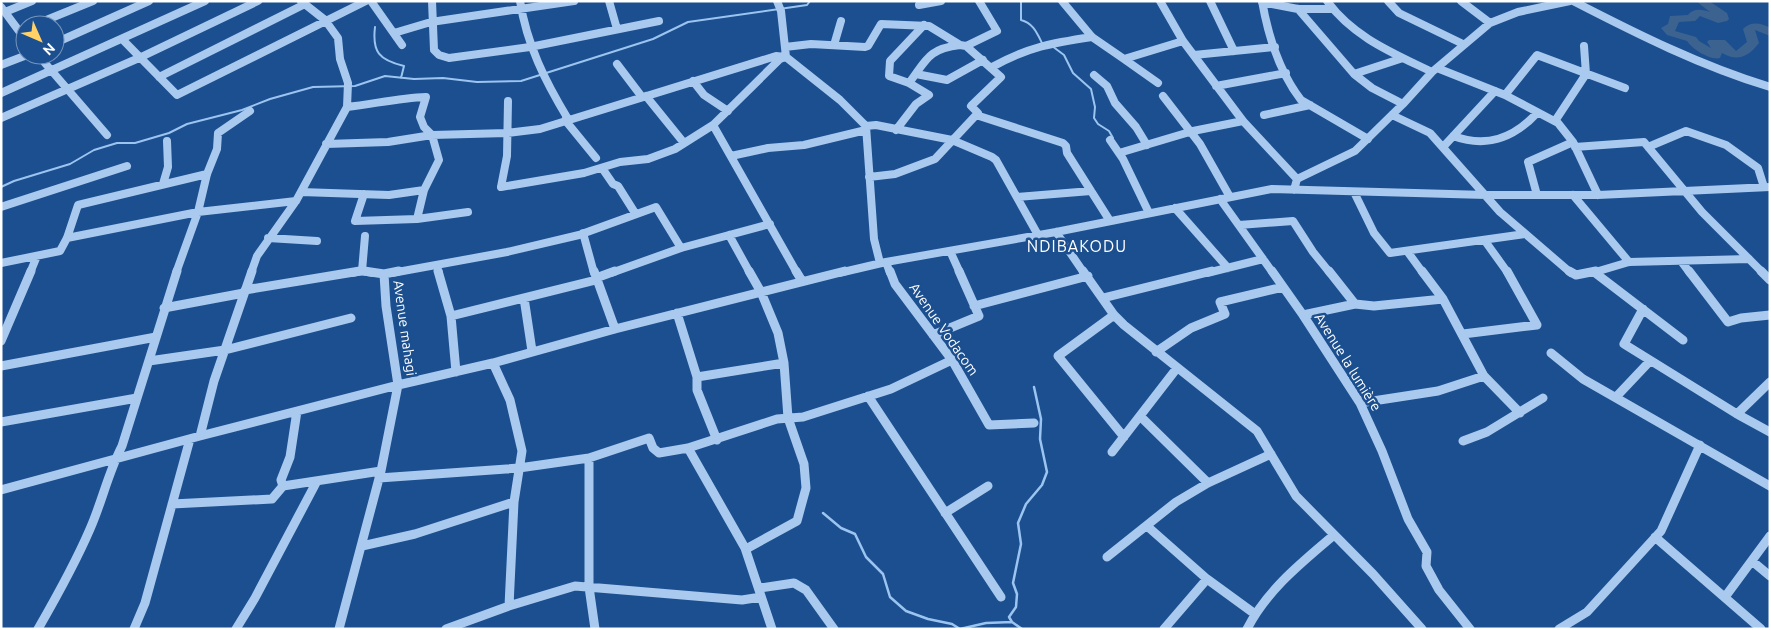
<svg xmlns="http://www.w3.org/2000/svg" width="1771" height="630" viewBox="0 0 1771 630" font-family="Ubuntu,sans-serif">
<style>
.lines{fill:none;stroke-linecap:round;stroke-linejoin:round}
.stream-far1{stroke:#9cc4f0;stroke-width:2}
.stream{stroke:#9cc4f0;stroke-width:2.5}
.river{fill:#3c6290;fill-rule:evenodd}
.minor-far1{stroke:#a9c9ee;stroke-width:8}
.minor{stroke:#a9c9ee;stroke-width:9}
.labels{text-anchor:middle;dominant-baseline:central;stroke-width:5;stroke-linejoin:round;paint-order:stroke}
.street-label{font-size:14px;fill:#fff;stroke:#1b4f8f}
.quarter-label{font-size:16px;letter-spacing:1px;fill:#fff;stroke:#1b4f8f}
</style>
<rect width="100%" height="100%" fill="#1b4f8f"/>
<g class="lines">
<!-- stream-far1 -->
<path class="stream-far1" d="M1021,1V20C1033,23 1037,33 1042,43
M375,27C372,52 379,60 404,66L401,78
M1052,46L1064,55L1073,73L1091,89L1095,107L1094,118L1098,124L1109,131L1113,138
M1,187L14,181L70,164L94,150L117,143H135L169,133L187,124L242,110L270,99L313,87L355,86L385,76L414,79L443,78L477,82L521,81L653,39L688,22L807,5L810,1"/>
<!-- stream -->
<path class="stream" d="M823,513L841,528L855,534L866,557L883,574L890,597L906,611L928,619L952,624L960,629L986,623L1012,622L1022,629
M1012,622L1009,617L1016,607L1017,594L1013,583L1021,544L1018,523L1026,504L1042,485L1047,472L1040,439L1041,419L1034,387"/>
<!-- river -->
<path class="river" d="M1696,1H1709L1727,13L1729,19L1727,21L1718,23L1700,16L1695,21L1679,22L1675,31L1696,37L1699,41L1711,48L1707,42L1709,40H1725L1736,51L1747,42L1743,29C1751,21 1761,23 1770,28V36L1755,30L1759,43C1748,57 1738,62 1722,53L1720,58C1711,61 1692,49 1687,41L1667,35L1661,28L1668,24L1670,16L1688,15C1693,8 1702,9 1710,12Z"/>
<!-- minor-far1 -->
<path class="minor-far1" d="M371,1L402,45
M432,1L434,50L439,55L449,58L530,47L659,21
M520,1C527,45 545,81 568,119
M609,1L617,29
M777,1L781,11L786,57L840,100L866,126L874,239L880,263
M1062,1L1092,37L1124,59L1183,41
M1160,1L1183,41L1243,121L1297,179
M1210,1L1234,51
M1262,1C1268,35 1280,73 1301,100L1368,139
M1327,1C1353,37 1393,53 1432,72
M1388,1L1399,13L1463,44
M1461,1L1490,23
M1573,1C1637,34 1701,66 1770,87
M1262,2L1298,9H1332
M919,5L941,1
M1,7L25,39
M1298,9L1354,74L1372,88L1403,104
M5,12L32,1
M34,25L93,1
M394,33L431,22L574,1
M122,39L177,95L366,1
M55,43L149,1
M834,45L841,21
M785,47L811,44L865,47L868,46L881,24L929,26L960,45L966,46
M38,55L107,135
M1194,55L1275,47
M1124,59L1158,83
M617,64L642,97
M1,65L27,55
M992,67C1028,47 1052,43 1092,37
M1437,68L1505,95L1558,123L1573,142L1598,195
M916,74L947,80L983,60
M1354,74L1403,58
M1094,75L1107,86L1115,103L1136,127L1147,145
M159,77L305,4
M693,81L704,95L728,111
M909,83L889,76L890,61L924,25
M1216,86L1286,73
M1,93L205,1
M1505,95L1537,55L1625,88
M646,96L684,143
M1163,96L1200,144L1230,197
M347,107C374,104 399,98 426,97L420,117L424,127L432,135L439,160L424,190L417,219
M976,115L1063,143L1066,146L1067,153L1110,221
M1264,115L1310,105
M1392,115L1430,133L1500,212L1571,273
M1,118L139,58L258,1
M565,120L596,158
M1555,121L1586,74L1584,46
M713,125L797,273
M866,126L876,125L952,140L992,157L996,160L1038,235
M896,130L916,104L929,95L909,83C927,59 928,49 960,45
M1453,136C1486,148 1513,139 1537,113
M1110,140L1123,159L1149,213
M326,144L388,142L432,135L507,133L540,129L776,56L786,57
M1444,146L1495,91
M1575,147L1644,142L1702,212L1763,273
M1648,147L1686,131L1726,145L1758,168L1764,187
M1119,153L1193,131L1243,121
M731,156L768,148L804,145L866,130
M602,168L613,184L618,186L635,213
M869,177L895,174L935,159L978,113L971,106L1001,77L966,46L997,31L979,1
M163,184L168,167L167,141
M501,187L584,173L620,162L648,159L675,149L713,125L780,59L785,57
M501,187L507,156L508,101
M1294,190L1297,179L1355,151L1403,104L1432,72L1490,23L1518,12L1570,1
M301,192L389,195L424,190
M1354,192L1374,233L1390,253L1525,234
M364,194L355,221L417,219L468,212
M1537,195L1528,162L1573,142
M1573,195L1629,262
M1017,197L1091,191
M1220,199L1273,273
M1,207L127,166
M1175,208L1228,268
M1239,225L1293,221L1313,252L1330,273
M1056,232L1084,273
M583,233L594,273
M729,235L750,273
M67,238L198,212L296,201
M268,238L317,241
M1485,241L1508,273
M950,251L960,273
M1407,251L1423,273
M1681,261L1690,273
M886,262L890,273
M1,263L60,251L67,238L78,205L207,174
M437,266L439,273
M362,271L365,236
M30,273L37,256
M176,273L198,212L207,174L217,149L218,133L250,111
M251,273L257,256L296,201L347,107L348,83L340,59L338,38L325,20L301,1
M352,273L362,271L373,273
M392,273L507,252L579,235L656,207L681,248
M611,273L681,248L770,224
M839,273L886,262L1056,232L1272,189L1486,195H1598L1770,187
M1207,273L1263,259
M1592,273L1629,262L1749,259"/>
<!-- minor -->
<path class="minor" d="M364,271L384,274L399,271
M438,271L451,316L456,372
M594,271L615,329
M796,271L802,281
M890,271L895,284L952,360L989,425L1034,423
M1083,271L1114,315L1124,325L1257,431L1296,496L1373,574L1422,629
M1272,271L1303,315L1360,403L1382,451L1408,519L1427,552L1426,566L1439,590L1470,629
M1329,271L1355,304
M1422,271L1443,299L1484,376L1520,413
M1569,271L1576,275L1596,271
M1689,271L1728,322L1741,318L1770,315
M1761,271L1770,280
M1594,272L1683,340
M596,278L615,271
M245,290L360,271
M524,298L532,351
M1103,298L1212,271
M974,306L1088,276
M164,308L244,293
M1643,309L1624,344L1737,414L1770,432
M677,313L697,377V390L717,440
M1114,315L1058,356L1124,437
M1303,315L1355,304L1374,306L1443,299
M451,316L596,280
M1463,334L1537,325L1507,271
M933,335L979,316L959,271
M1,341L31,271
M1156,352L1191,328L1225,314L1220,302L1283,287
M1551,353L1583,379L1770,486
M149,361L225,350L351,318
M493,363L510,400L522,451L514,502L509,606
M1,366L156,337
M697,377L784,363
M868,396L1001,597
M1616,397L1650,361
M1360,403L1438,391L1484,376
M1737,414L1770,382
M1140,416L1208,483
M1,422L137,398
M200,436L214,381L252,271
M1463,441L1487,432L1543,398
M688,448L745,548L772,629
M1112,452L1177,368
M589,458V587L595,629
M379,478L519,468L589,458L649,438L653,448L659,453L688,448L777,419L803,417L891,389L952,360
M283,486L281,480L290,457L297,411
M1,490L200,436L398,385L493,363L615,329L845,271
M172,504L272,499L283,486L381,471
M945,513L988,486
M1147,526L1207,579L1255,614
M1655,537L1761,629
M362,546L415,534L514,502
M746,549L797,521L806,488L804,464L788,418L784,363L778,333L761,292L749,271
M1107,557L1176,502L1208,483L1271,454
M1752,561L1770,576
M760,588L794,583L806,590L834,629
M1725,597L1770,536
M38,629C57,596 75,564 90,529C102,502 108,473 122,446L177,271
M134,629L145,603L190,439
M236,629L255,598L317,481
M339,629L381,471L398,385L386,306L384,274
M446,629L509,606L575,586L742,600L761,597
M1164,629L1207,579
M1247,629C1267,590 1301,563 1334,535
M1559,629L1587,612L1661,531L1700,445"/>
</g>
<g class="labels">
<!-- street labels -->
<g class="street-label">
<text transform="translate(405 328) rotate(82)">Avenue mahagi</text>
<text transform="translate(944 329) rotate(55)">Avenue Vodacom</text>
<text transform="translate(1348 362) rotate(58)">Avenue la lumière</text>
</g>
<!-- quarter labels -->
<g class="quarter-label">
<text x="1077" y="246">NDIBAKODU</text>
</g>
</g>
<!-- border -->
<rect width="1771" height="630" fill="none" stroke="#ffffff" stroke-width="5"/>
<!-- north arrow -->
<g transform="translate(40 40) rotate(135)"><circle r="24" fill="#1b4f8f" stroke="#7695bc"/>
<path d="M0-4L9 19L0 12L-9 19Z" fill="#ffd166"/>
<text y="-8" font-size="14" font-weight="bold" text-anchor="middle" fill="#ffffff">N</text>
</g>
</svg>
